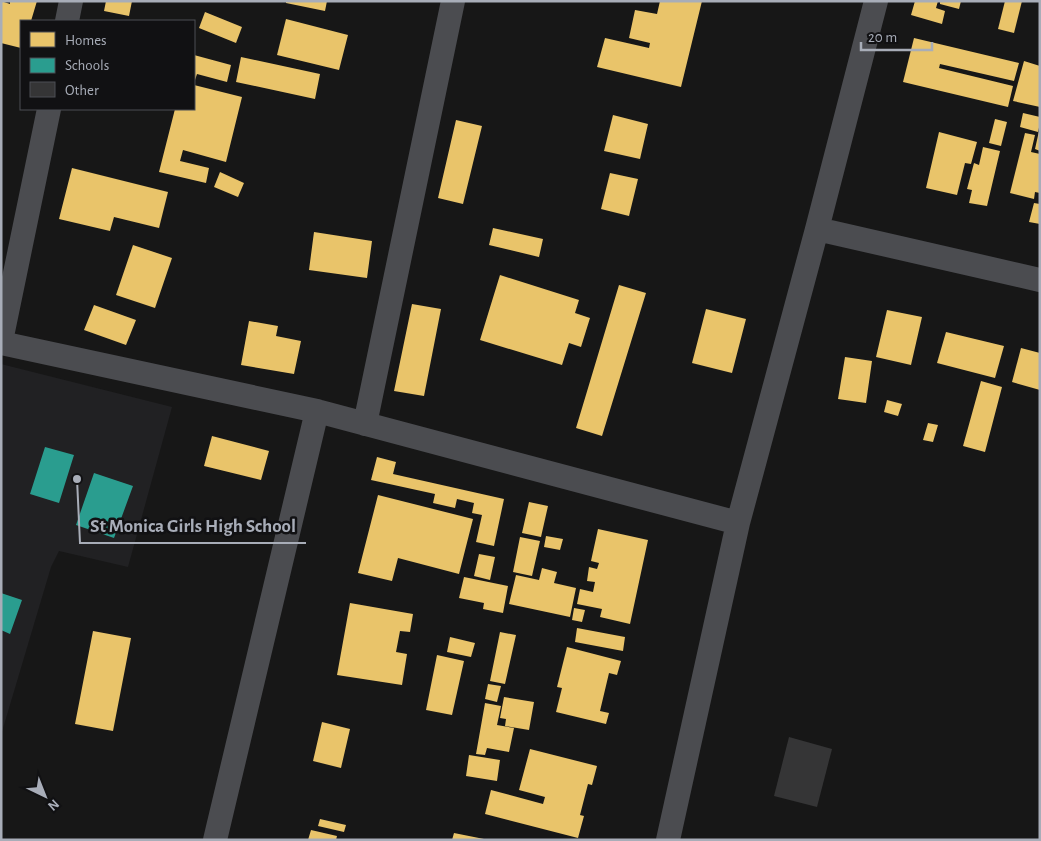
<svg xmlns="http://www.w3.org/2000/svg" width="1041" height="841" viewBox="0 0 1041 841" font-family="'Alegreya Sans',sans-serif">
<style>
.built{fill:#212123}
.homes{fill:#e9c46a}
.schools{fill:#2a9d8f}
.building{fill:#353536}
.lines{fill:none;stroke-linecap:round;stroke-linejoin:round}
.minor{stroke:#4b4c50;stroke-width:24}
.leader{fill:none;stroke:#a8adb8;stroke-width:2}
.callout-dot{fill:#a8adb8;stroke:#111113;stroke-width:2}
.callout-label{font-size:19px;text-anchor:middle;font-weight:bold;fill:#a8adb8;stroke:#111113;stroke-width:5;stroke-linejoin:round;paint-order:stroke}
</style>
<rect width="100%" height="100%" fill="#171717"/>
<!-- built -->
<path class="built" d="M1,364L172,407L128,567L59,551L51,567L1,735Z"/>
<!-- homes -->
<path class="homes" d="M1,1L10,4V1H37L31,21H21V48L1,43Z
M106,1H132L129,16L104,11Z
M286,1H327L325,11L286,3Z
M660,1H702L681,87L597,67L605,38L649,48L650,43L629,38L635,10L657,14Z
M915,1H938L936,8L945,11L942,24L911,15Z
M940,1H961L959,9L940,4Z
M1005,1H1022L1014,33L998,29Z
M205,12L242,27L236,43L199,28Z
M286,19L348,35L339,70L277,55Z
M914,38L1019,63L1014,81L940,64L939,68L1013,86L1008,107L903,82Z
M194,55L231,65L227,82L197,74L194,83Z
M241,57L320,74L315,99L236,82Z
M1024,61L1040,66V107L1013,101Z
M194,85L242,97L226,162L183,150L180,161L209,168L206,183L159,172L175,109H194Z
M1023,113L1040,117V123L1038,132L1020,127Z
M613,115L648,124L640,159L604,151Z
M995,119L1007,122L1001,146L989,143Z
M456,120L482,126L463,204L438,198Z
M1039,131H1040V151L1035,149Z
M939,132L977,142L971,164L965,163L957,195L926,188Z
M1025,133L1035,135L1031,152L1040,154V193L1035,192L1034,199L1010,193Z
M983,147L1000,151L987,206L969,203L972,190L967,189L974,163L979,165Z
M72,168L168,192L159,228L114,217L110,231L59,219Z
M220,172L244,183L238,197L214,187Z
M610,173L638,179L629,216L601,209Z
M1034,203L1040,204V224L1029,222Z
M493,228L543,239L539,257L489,245Z
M314,232L372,241L367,278L309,270Z
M133,245L172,258L155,308L116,295Z
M500,275L579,300L575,313L590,318L581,347L569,343L562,365L480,340Z
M619,285L646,293L602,436L576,428Z
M412,304L441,309L424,396L394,391Z
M94,305L136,320L126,345L84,330Z
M706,309L746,319L732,373L692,363Z
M887,310L922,317L911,365L876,357Z
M249,321L278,326L276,336L301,341L294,374L241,365Z
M946,332L1004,346L995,378L937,363Z
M1021,348L1040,353V390L1012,382Z
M845,357L872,361L866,403L838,399Z
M981,381L1002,387L985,452L963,446Z
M887,400L902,404L898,416L884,412Z
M928,423L938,425L933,442L923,440Z
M212,436L269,451L261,480L204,466Z
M377,457L396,462L393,474L504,499L494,546L476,542L482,515L472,513L474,503L457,499L455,508L433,503L435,494L371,480Z
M378,495L473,519L459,574L398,558L392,581L358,573Z
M529,502L548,506L541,537L522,533Z
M598,529L648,540L630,624L600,617L602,609L577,604L580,589L593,592L595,582L587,581L589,567L597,569L599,563L591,561Z
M546,536L563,539L560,550L544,547Z
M520,537L540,541L532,576L513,572Z
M479,554L495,557L490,580L474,576Z
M542,568L557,572L554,583L576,588L570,617L509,604L516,575L539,580Z
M464,577L508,586L503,613L483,609L484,603L459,598Z
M350,603L413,614L410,632L400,631L396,652L407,654L402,685L337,675Z
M574,608L585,610L582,622L572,620Z
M577,628L625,637L623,651L575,642Z
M93,631L131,638L113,731L75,724Z
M500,632L516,635L505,684L490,681Z
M450,637L475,643L471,657L447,652Z
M567,647L621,661L617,675L609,673L600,711L609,713L606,724L556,712L562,688L557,687Z
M437,655L464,661L452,715L426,710Z
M488,684L501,686L497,702L485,699Z
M504,697L534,702L529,730L505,726L506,719L500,718Z
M485,703L501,706L497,725L514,728L509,752L487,748L485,755L476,754Z
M322,722L350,729L341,768L313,761Z
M530,749L597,766L592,785L588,784L580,815L584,816L578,838L485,814L491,790L543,804L545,797L519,790Z
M469,755L500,760L497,781L466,776Z
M320,819L346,825L344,832L318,826Z
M311,830L337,836L336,840H308Z
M454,833L484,839V840H452Z"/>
<!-- schools -->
<path class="schools" d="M45,447L74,455L59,503L30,494Z
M94,473L133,486L114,538L76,525Z
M1,593L22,600L10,634L1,630Z"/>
<!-- building -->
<path class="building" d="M789,737L832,749L817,807L774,796Z"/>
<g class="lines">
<!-- minor -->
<path class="minor" d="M67,21L71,1
M817,229L1040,280
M1,341L49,109
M1,343L317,411L738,523
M365,424L453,1
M215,840L317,411
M668,840L738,523L817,229L876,1"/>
</g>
<!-- callouts -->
<path class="leader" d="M77 479L80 543H306"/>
<circle class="callout-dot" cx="77" cy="479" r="5"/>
<g class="callout-label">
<text x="193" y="532">St Monica Girls High School</text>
</g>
<!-- border -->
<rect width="1041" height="841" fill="none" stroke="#a8adb8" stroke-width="5"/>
<!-- legend -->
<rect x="20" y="20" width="175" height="90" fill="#111113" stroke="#4d4f55"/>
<rect x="30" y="32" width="25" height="15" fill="#e9c46a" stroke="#4d4f55"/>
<text x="65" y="45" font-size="15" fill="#a8adb8">Homes</text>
<rect x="30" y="58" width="25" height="15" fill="#2a9d8f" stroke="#4d4f55"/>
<text x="65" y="70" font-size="15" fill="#a8adb8">Schools</text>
<rect x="30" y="82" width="25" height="15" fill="#353536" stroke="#4d4f55"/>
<text x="65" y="95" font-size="15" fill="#a8adb8">Other</text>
<!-- north arrow -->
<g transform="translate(45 796) rotate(137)" stroke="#111113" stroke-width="4" paint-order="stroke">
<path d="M0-4L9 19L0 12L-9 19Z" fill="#a8adb8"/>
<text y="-8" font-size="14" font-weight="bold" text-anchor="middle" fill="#a8adb8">N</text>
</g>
<!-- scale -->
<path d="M861 42v8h71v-8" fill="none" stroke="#a8adb8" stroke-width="2.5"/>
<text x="868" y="42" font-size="15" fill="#a8adb8" stroke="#111113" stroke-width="4" paint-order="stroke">20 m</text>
</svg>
